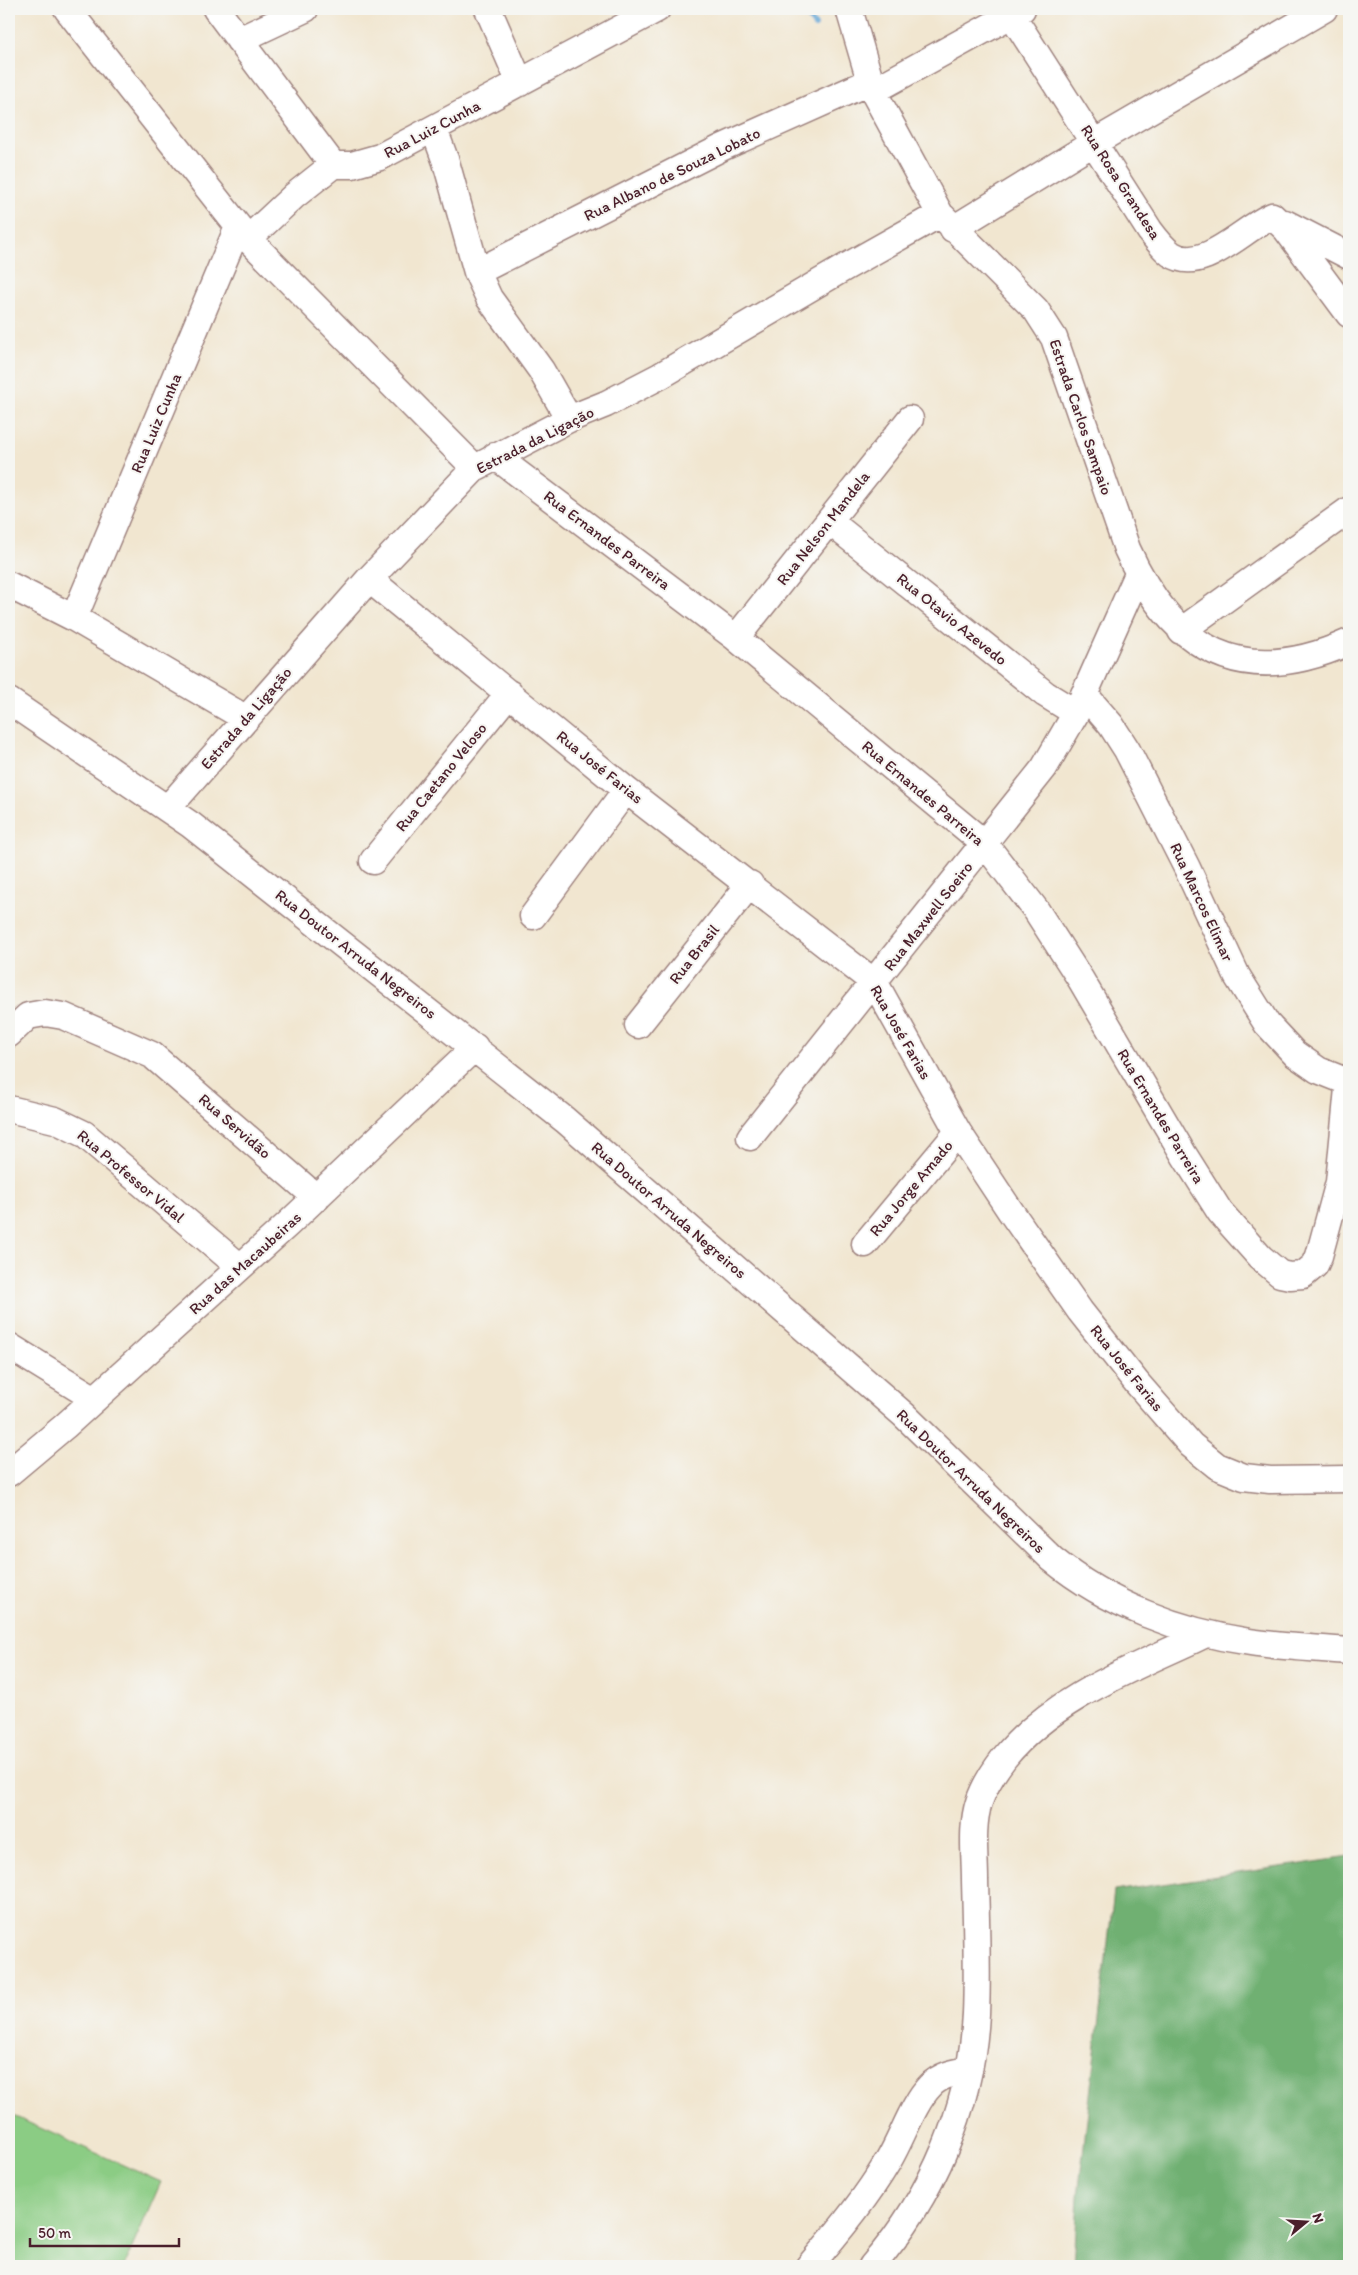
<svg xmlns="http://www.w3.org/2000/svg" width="1358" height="2275" viewBox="0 0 1358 2275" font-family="Itim,sans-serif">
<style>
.green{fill:#8bcc84;stroke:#6a7658}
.forest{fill:#70b072;stroke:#5d684e}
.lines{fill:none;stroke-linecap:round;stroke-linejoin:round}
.stream{stroke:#60a5d6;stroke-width:6}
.minor-casing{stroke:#9e827e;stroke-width:29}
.minor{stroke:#fff;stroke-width:26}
.labels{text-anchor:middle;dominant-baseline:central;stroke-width:4;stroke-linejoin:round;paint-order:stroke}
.street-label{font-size:16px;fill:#4a1f2b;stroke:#f6f6f2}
</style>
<rect width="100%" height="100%" fill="#f6f6f2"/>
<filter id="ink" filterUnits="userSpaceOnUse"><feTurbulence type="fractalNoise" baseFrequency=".02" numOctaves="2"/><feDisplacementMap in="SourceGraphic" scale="10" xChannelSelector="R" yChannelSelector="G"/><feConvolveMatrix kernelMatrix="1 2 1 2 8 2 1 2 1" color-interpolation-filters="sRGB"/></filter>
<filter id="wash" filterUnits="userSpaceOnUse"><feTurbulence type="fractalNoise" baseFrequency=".0096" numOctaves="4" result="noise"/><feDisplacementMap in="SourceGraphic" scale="20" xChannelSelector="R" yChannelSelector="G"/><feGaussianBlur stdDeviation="1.12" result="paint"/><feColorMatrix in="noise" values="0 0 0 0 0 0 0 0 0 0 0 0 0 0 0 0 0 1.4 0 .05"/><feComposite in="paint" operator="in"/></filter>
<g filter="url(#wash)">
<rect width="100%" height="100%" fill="#f1e6d0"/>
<!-- green -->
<path class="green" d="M9,2114L161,2182L124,2266H9Z"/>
<!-- forest -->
<path class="forest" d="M1349,1857V2266H1074L1078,2196L1114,1891Z"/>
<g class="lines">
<!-- stream -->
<path class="stream" d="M802,9L815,26"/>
</g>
</g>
<g filter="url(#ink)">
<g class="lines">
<defs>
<path id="minor" d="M67,9L248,239L475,468
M216,9L333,165
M488,9L520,83
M849,9L873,91L940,214L1036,310L1054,338L1127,549C1173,651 1242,690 1349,642
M1008,9L1150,231C1156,239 1163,248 1171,254C1203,275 1244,227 1272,216L1286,229L1349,314
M239,40L305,9
M873,91L1022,9
M434,129L446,162L477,272L489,298L541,370L569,419
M1285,223L1349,256
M953,229L1095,142L1324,9
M248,239L294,196L333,165H352L380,157L657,9
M477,272L721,148L869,82
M495,456L736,638L985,844L1036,910L1081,980L1184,1155L1220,1212L1260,1257L1280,1274L1290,1276L1303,1275L1315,1265L1319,1256L1339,1182L1349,1078
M829,521L1045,694L1076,713
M369,579L626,790L875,983L958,1132L1011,1212L1080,1311L1137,1383L1191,1445L1217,1466L1244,1477L1270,1480L1349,1479
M9,585L74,618L245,718
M74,618L238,227
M1181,631L1349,510
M736,638L910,419
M1084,694L1111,725L1127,750L1187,868L1237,976L1267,1024L1295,1054L1318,1070L1348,1082
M9,701L191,825L565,1120L904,1415L1052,1559C1107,1604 1180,1632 1250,1642C1283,1647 1316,1648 1349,1651
M168,808L369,579L475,468L569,419L606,404L660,376L844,268L940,214
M373,861L509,693
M533,916L626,790
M638,1025L750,884
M9,1034L28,1016L45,1013L63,1016L152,1055L317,1198
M9,1109L55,1120L84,1134L240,1267
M750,1137L1044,768L1076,713L1138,574
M865,1244L958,1132
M9,1346L95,1399
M9,1473L65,1426L288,1224L475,1047
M809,2266C838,2233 865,2200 887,2163C901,2141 913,2103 930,2086C940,2075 955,2072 968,2070
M872,2266C933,2196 971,2107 976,2014C978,1969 976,1925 975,1880C975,1856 971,1826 979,1802C984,1787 994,1771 1004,1758C1054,1696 1137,1667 1206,1634"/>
</defs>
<!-- minor casing -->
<use href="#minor" class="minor-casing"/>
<!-- minor -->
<use href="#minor" class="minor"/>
</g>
</g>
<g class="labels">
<!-- street labels -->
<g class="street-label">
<text transform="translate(432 129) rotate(-28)">Rua Luiz Cunha</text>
<text transform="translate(672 174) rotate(-26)">Rua Albano de Souza Lobato</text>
<text transform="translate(1121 182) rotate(57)">Rua Rosa Grandesa</text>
<text transform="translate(1081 417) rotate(71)">Estrada Carlos Sampaio</text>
<text transform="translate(156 423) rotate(-67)">Rua Luiz Cunha</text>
<text transform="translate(535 440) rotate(-27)">Estrada da Ligação</text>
<text transform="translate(823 528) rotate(-52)">Rua Nelson Mandela</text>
<text transform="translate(607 540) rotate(37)">Rua Ernandes Parreira</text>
<text transform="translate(952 619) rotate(39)">Rua Otavio Azevedo</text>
<text transform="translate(246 718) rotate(-49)">Estrada da Ligação</text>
<text transform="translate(600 767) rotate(39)">Rua José Farias</text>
<text transform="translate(441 777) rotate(-51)">Rua Caetano Veloso</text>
<text transform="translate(923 793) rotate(40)">Rua Ernandes Parreira</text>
<text transform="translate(1202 902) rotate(65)">Rua Marcos Elimar</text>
<text transform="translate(928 916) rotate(-52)">Rua Maxwell Soeiro</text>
<text transform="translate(356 954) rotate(38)">Rua Doutor Arruda Negreiros</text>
<text transform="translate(694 954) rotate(-52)">Rua Brasil</text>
<text transform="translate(901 1032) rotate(60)">Rua José Farias</text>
<text transform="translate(1161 1116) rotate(59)">Rua Ernandes Parreira</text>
<text transform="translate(235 1126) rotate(41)">Rua Servidão</text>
<text transform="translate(131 1176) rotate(40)">Rua Professor Vidal</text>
<text transform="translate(911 1188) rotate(-50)">Rua Jorge Amado</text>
<text transform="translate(669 1210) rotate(41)">Rua Doutor Arruda Negreiros</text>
<text transform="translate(245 1263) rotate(-42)">Rua das Macaubeiras</text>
<text transform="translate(1127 1368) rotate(51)">Rua José Farias</text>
<text transform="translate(971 1481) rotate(44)">Rua Doutor Arruda Negreiros</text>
</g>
</g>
<!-- margin -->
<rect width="1358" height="2275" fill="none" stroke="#f6f6f2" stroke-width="30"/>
<!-- north arrow -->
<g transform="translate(1306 2222) rotate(72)" stroke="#f6f6f2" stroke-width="4" paint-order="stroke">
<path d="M0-4L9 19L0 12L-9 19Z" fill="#4a1f2b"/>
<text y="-8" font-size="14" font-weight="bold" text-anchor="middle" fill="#4a1f2b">N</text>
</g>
<!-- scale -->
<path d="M30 2238v8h149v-8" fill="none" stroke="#4a1f2b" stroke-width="2.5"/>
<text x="38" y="2238" font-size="15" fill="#4a1f2b" stroke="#f6f6f2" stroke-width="4" paint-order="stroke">50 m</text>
</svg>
